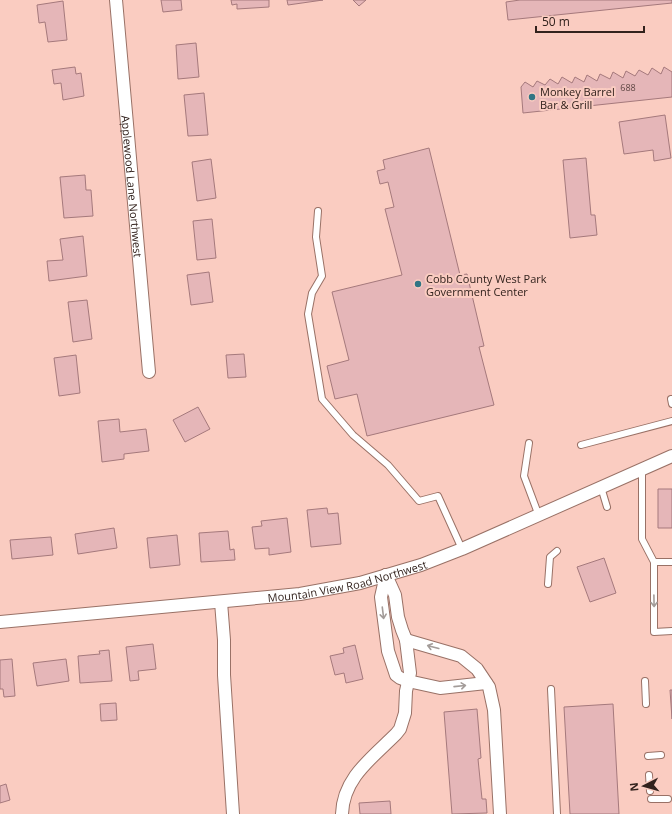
<svg xmlns="http://www.w3.org/2000/svg" width="672" height="814" viewBox="0 0 672 814" font-family="'Open Sans',sans-serif">
<style>
.building{fill:#e5b6b8;stroke:#a5797c}
.lines{fill:none;stroke-linecap:round;stroke-linejoin:round}
.service-casing{stroke:#997166;stroke-width:8}
.minor-casing{stroke:#997166;stroke-width:14}
.service{stroke:#fff;stroke-width:6}
.minor{stroke:#fff;stroke-width:12}
.oneway{stroke:#a39c99}
.poi-dot{fill:#317585;stroke:#faccc1;stroke-width:1.5}
.labels{text-anchor:middle;dominant-baseline:central;stroke-width:4;stroke-linejoin:round;paint-order:stroke}
.number-label{font-size:9px;fill:#5f4744}
.poi-label{font-size:11px;fill:#32221d;stroke:#faccc1;text-anchor:start}
.street-label{font-size:11px;fill:#32221d;stroke:#faccc1}
</style>
<rect width="100%" height="100%" fill="#faccc1"/>
<!-- building -->
<path class="building" d="M161,0H181L182,10L163,12Z
M231,0H269V7L237,9V4L232,5Z
M287,0H323L288,5Z
M353,0H366L359,6Z
M520,0H672V3L508,20L506,2Z
M63,1L67,40L48,42L45,22L39,23L37,5Z
M196,43L199,77L178,79L176,45Z
M75,67L76,74L81,73L84,96L63,100L61,83L54,84L52,70Z
M664,67L672,72V97L523,113L521,87L525,82L533,87L537,81L545,85L550,79L558,84L562,77L572,83L575,77L584,82L587,75L597,81L600,74L610,79L613,72L623,78L626,71L635,76L639,70L648,75L652,68L661,74Z
M204,93L208,135L188,136L184,95Z
M665,115L671,158L654,161L653,150L624,154L619,122Z
M429,148L460,275L467,274L484,346L479,347L494,405L367,436L357,394L335,399L327,366L349,360L332,292L402,275L385,209L394,207L388,182L380,184L377,171L385,169L383,160Z
M586,158L591,215H595L597,235L570,238L563,160Z
M211,159L216,198L197,201L192,162Z
M85,175L86,190H91L93,216L64,218L60,177Z
M212,219L216,258L197,260L193,221Z
M83,236L87,276L49,281L47,261L63,260L60,239Z
M209,272L213,302L191,305L187,275Z
M87,300L92,339L73,342L68,302Z
M244,354L246,377L228,378L226,355Z
M76,355L80,393L59,396L54,358Z
M198,407L210,429L185,442L173,420Z
M119,419L120,432L146,429L149,451L124,454V459L102,462L98,421Z
M658,489H672V528H658Z
M327,508L328,514L338,513L341,544L311,547L307,510Z
M287,518L291,552L269,555V548L255,549L252,527L262,526L261,521Z
M114,528L117,548L78,554L75,534Z
M228,531L230,550L234,549L235,560L201,562L199,533Z
M177,535L180,565L150,568L147,538Z
M51,537L53,555L12,559L10,540Z
M604,558L616,593L590,602L577,567Z
M153,644L156,669L138,671L139,680L130,681L126,647Z
M355,645L363,679L346,683L344,673L335,675L330,656L344,653L343,648Z
M109,650L112,681L80,683L78,656L100,654L99,651Z
M12,659L15,696L4,697L3,689H0V660Z
M66,659L69,681L37,686L33,663Z
M670,690H672V719Z
M116,703L117,720L101,721L100,704Z
M613,704L619,814H570L564,707Z
M477,709L481,758L478,759L482,799H486L487,813L452,814L444,712Z
M6,784L10,800L0,803V786Z
M390,801L391,814H360L359,803Z"/>
<g class="lines">
<defs>
<path id="service" d="M318,211L316,237L322,276L312,293L308,314L322,399L353,435L388,465L419,501L438,496L462,549
M671,399L672,404
M529,443L524,476L539,516
M581,445L672,421
M642,469V539L654,562V632L672,631
M601,487L607,507
M654,562H672
M548,584L550,557L557,551
M645,681L646,704
M551,689L557,814
M648,756L661,755
M649,775L650,791
M651,799H668"/>
<g id="minor">
<path id="s1" d="M116,0L149,372"/>
<path d="M386,575L381,597L388,651L396,675L400,678L408,681L440,688L486,683"/>
<path d="M221,602L224,640V675L233,814"/>
<path id="s2" d="M0,622L300,594L360,583L421,565L462,549L672,456"/>
<path d="M406,640L461,656L477,669L489,687L494,710L500,814"/>
<path d="M342,814C343,778 372,758 396,734L400,729L405,713L406,691L410,673L406,640L402,630L398,617L395,595L386,575"/>
</g>
</defs>
<!-- service casing -->
<use href="#service" class="service-casing"/>
<!-- minor casing -->
<use href="#minor" class="minor-casing"/>
<!-- service -->
<use href="#service" class="service"/>
<!-- minor -->
<use href="#minor" class="minor"/>
</g>
<!-- one-way arrows -->
<defs><path id="oneway-shaft" d="M-6 0H5M1.5-3L5.5 0L1.5 3" fill="none" stroke-width="1.6" stroke-linecap="round" stroke-linejoin="round"/></defs>
<g class="oneway">
<use href="#oneway-shaft" transform="translate(654 601) rotate(89)"/>
<use href="#oneway-shaft" transform="translate(383 613) rotate(83)"/>
<use href="#oneway-shaft" transform="translate(433 647) rotate(-165)"/>
<use href="#oneway-shaft" transform="translate(460 686) rotate(-6)"/>
</g>
<!-- markers -->
<g class="poi-dot">
<circle cx="532" cy="97" r="4"/>
<circle cx="418" cy="284" r="4"/>
</g>
<g class="labels">
<!-- number labels -->
<g class="number-label">
<text x="628" y="87">688</text>
</g>
<!-- poi labels -->
<g class="poi-label">
<text x="540" y="91">Monkey Barrel<tspan x="540" dy="13">Bar &amp; Grill</tspan></text>
<text x="426" y="278">Cobb County West Park<tspan x="426" dy="13">Government Center</tspan></text>
</g>
<!-- street labels -->
<g class="street-label">
<text stroke="none"><textPath href="#s1" startOffset="187">Applewood Lane Northwest</textPath></text>
<text stroke="none"><textPath href="#s2" startOffset="350">Mountain View Road Northwest</textPath></text>
</g>
</g>
<!-- north arrow -->
<g transform="translate(644 786) rotate(264)" stroke="#faccc1" stroke-width="3" paint-order="stroke">
<path d="M0-3L7 15L0 10L-7 15Z" fill="#32221d"/>
<text y="-6" font-size="11" font-weight="bold" text-anchor="middle" fill="#32221d">N</text>
</g>
<!-- scale -->
<path d="M536 26v6h108v-6" fill="none" stroke="#32221d" stroke-width="2"/>
<text x="542" y="26" font-size="12" fill="#32221d" stroke="#faccc1" stroke-width="3" paint-order="stroke">50 m</text>
</svg>
